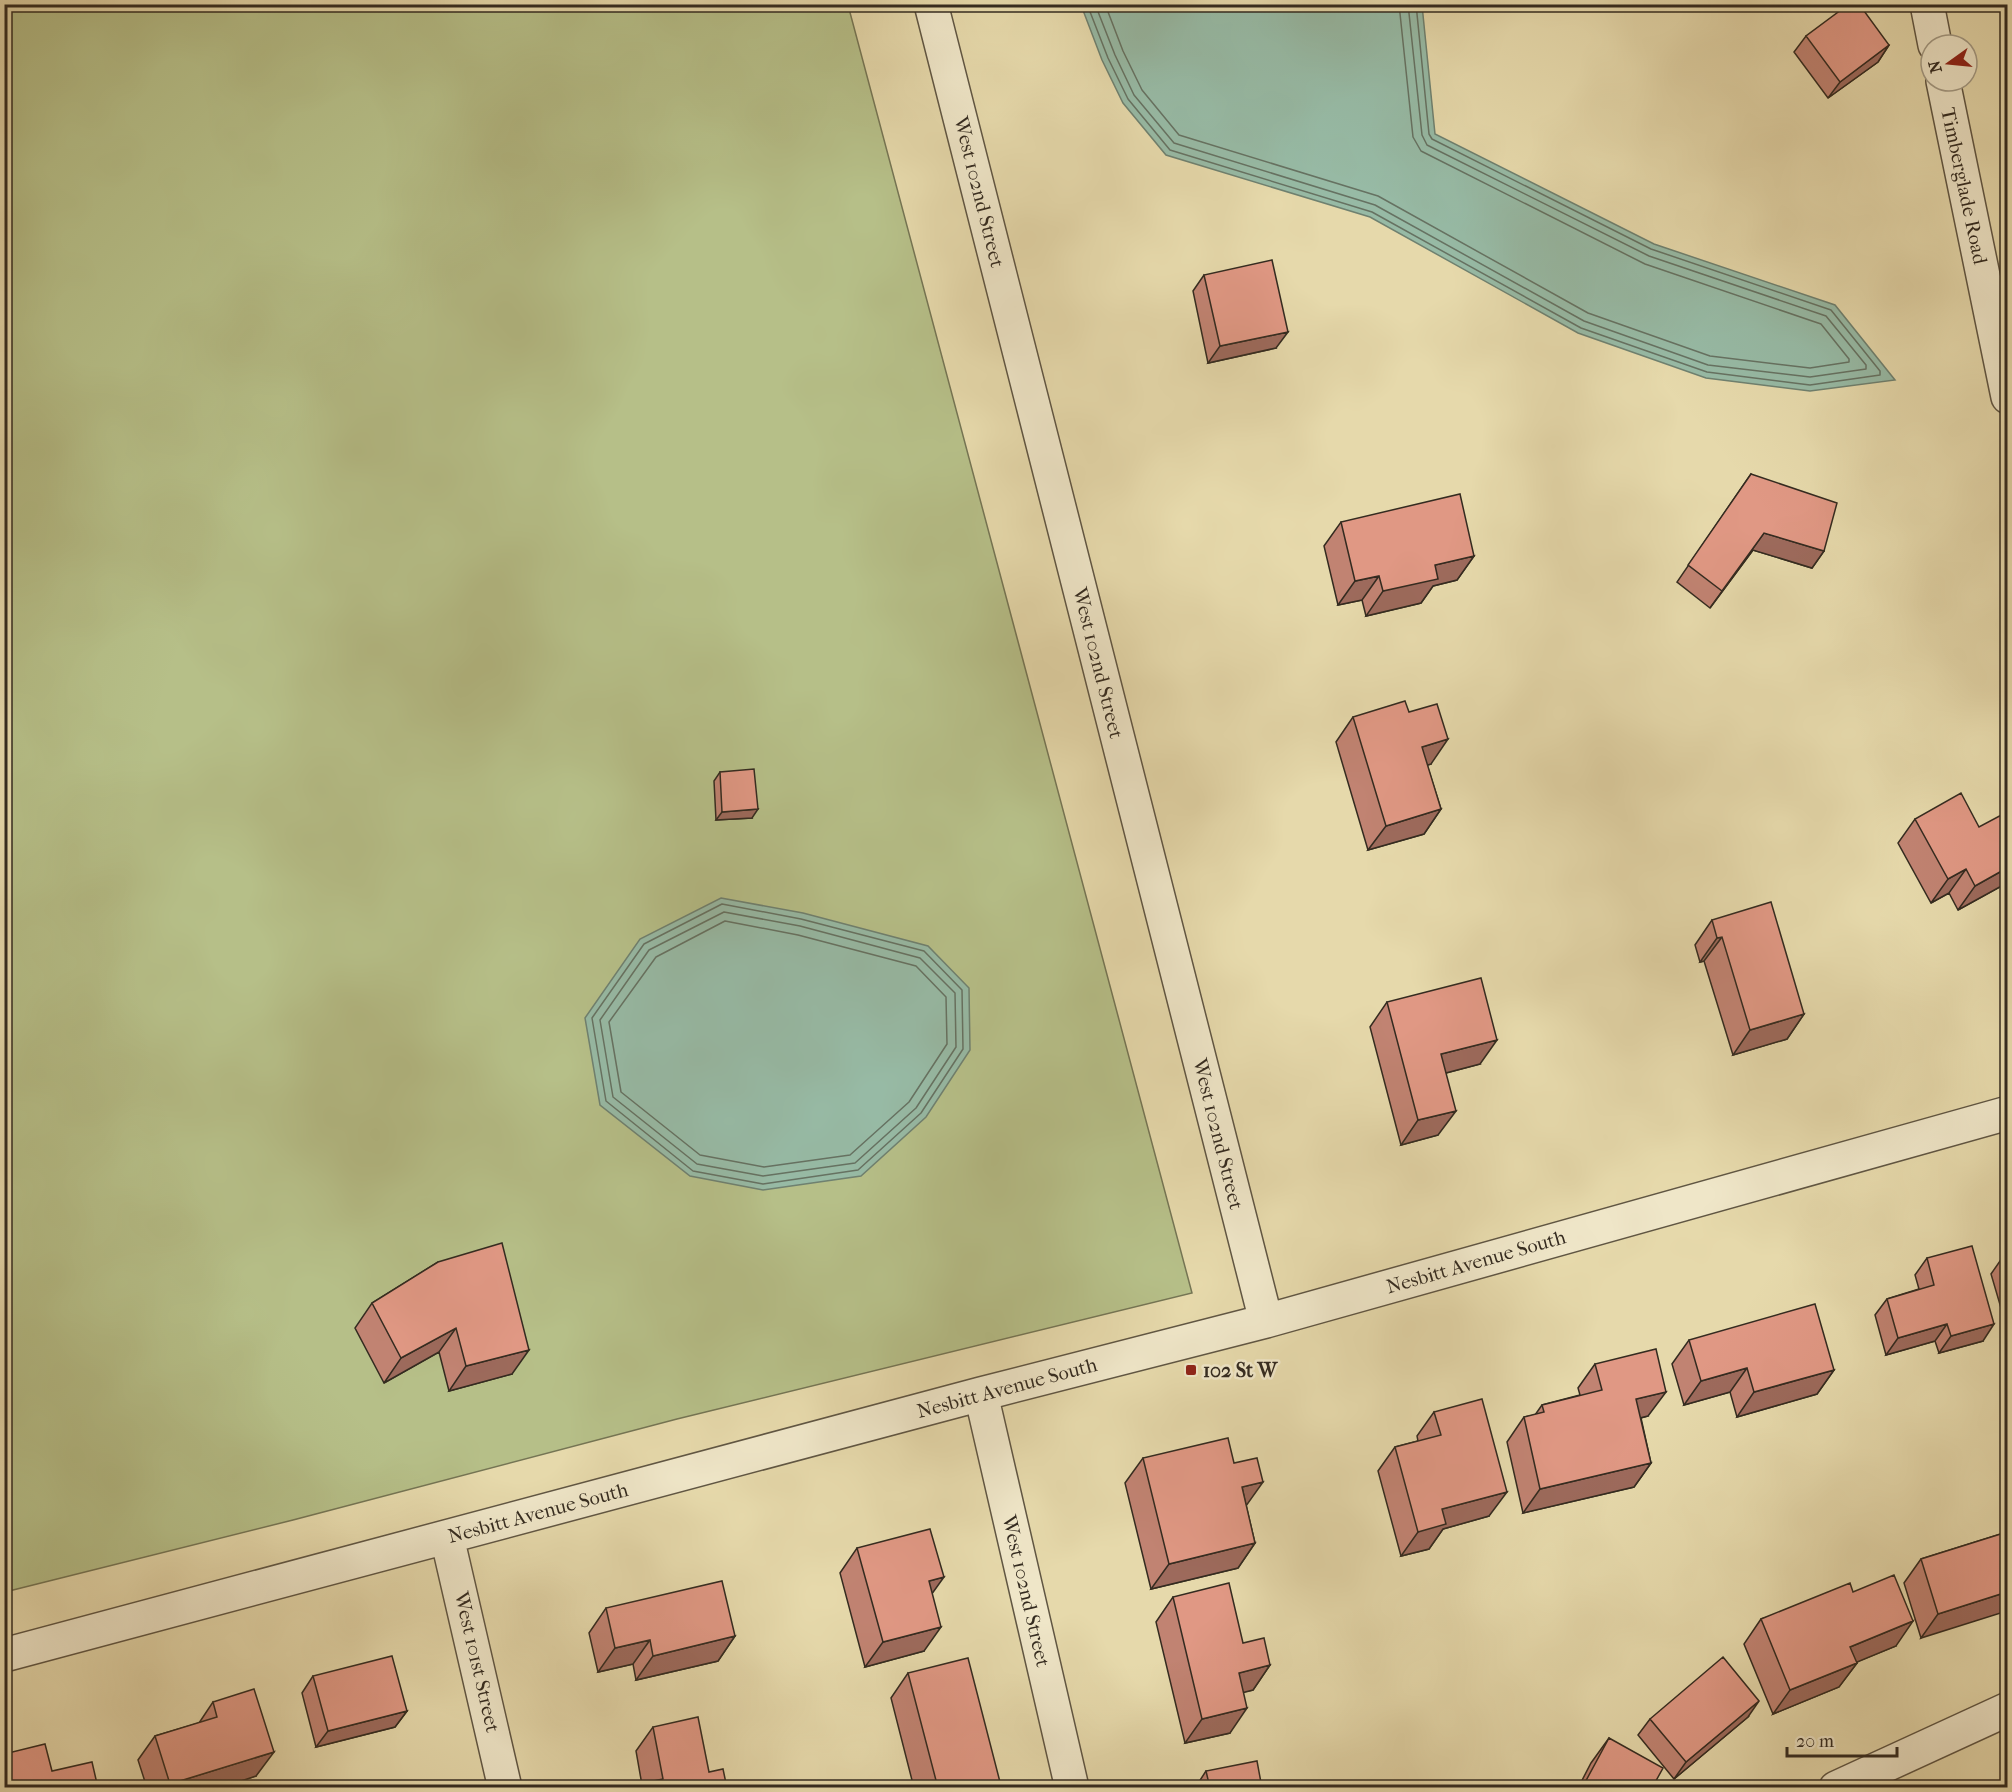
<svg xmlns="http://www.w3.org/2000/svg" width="2012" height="1792" viewBox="0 0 2012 1792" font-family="'IM FELL French Canon',serif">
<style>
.green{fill:#b6bf88;stroke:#757554;stroke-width:1.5}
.water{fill:#97baa5;stroke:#6f8170;stroke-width:1.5}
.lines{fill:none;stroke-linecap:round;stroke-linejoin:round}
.shore{stroke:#667262;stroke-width:1.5}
.minor-casing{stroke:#605643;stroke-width:36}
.minor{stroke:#efe6c8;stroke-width:33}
.wall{fill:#c18372;stroke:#342b20;stroke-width:1.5}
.shaded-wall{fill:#9d6a5c;stroke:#342b20;stroke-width:1.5}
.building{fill:#e09884;stroke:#342b20;stroke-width:1.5}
.poi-dot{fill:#8f2418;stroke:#efe6c8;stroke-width:2}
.labels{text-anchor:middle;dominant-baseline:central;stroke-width:5;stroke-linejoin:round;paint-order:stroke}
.street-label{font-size:20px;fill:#342b20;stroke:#efe6c8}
.poi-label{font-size:20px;font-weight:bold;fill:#342b20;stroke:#efe6c8;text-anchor:start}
</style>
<rect width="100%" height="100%" fill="#e6d9ab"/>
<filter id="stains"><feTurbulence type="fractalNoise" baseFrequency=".00333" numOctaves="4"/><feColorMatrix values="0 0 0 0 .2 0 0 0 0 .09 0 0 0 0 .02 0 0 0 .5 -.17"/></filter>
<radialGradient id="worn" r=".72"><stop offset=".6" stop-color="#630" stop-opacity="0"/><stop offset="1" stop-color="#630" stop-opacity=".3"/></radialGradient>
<!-- green -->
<path class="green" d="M4,5H848L1192,1293L677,1419L293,1520L5,1592Z"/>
<!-- water -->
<path class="water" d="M1081,5H1422L1435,134L1654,244L1835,305L1895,380L1810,391L1706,378L1578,333L1370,217L1166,155L1123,103L1102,60Z
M721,898L803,913L928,946L969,988L970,1050L926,1117L861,1176L763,1190L690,1176L600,1105L585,1018L640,939Z"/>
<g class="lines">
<!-- shore -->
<path class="shore" d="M1087,4L1108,58L1128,99L1170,150L1372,212L1581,328L1707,372L1810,385L1880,375V371L1831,310L1651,249L1432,139L1429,134L1416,4
M1095,4L1115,55L1134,95L1174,143L1375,205L1584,321L1708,365L1810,377L1866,369V365L1826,316L1649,256L1427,145L1422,135L1408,4
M1105,4L1123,51L1142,90L1179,135L1378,196L1588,313L1710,356L1810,368L1849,362V359L1821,324L1645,264L1421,151L1413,137L1399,4
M722,904L801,919L924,951L962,990L963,1049L921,1113L858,1170L763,1184L693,1171L606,1101L592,1018L644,944Z
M724,912L800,926L920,958L955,993L956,1047L916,1108L855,1163L763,1176L697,1164L613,1097L600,1020L649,950Z
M725,921L798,935L916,966L946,997L947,1044L909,1102L850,1155L764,1167L700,1155L621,1092L609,1022L656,957Z"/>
<defs>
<path id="minor" d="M931,4L1266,1321
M1927,4L1935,45
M1943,81L2008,397
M981,1394L1072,1788
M447,1537L505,1788
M4,1655L981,1394L1266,1321L2008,1113
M1836,1788L2008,1709"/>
</defs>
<!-- minor casing -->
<use href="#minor" class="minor-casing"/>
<!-- minor -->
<use href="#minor" class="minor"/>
</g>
<!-- wall -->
<path class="wall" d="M1806,36L1889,45L1878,62L1828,98L1794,52Z
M1204,275L1276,348L1208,363L1193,291Z
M1751,474L1824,551L1812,568L1753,550L1710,608L1677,582Z
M1341,522L1474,556L1457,580L1433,586L1421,603L1366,616L1362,600L1338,605L1324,546Z
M1409,712L1431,764L1427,765L1441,809L1424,834L1368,850L1336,742L1353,717Z
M720,772L752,818L716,820L714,781Z
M1915,819L2007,883L1958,910L1949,893L1931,903L1898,843Z
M1712,920L1804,1014L1787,1039L1733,1055L1704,961L1700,962L1695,945Z
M1387,1002L1480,1064L1446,1073L1438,1135L1401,1145L1370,1027Z
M2007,1251V1324L2006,1325L1991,1274Z
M1927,1258L1983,1341L1939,1353L1935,1341L1886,1355L1875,1315L1887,1299L1919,1289L1915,1275Z
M438,1262L512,1374L449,1391L439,1352L384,1383L355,1328L372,1303Z
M1689,1340L1834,1370L1817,1394L1737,1417L1730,1392L1684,1405L1672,1364Z
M1595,1364L1648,1416L1641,1418L1651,1463L1634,1487L1523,1513L1507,1442L1524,1417L1535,1415L1542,1405L1580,1395L1578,1388Z
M1434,1412L1489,1516L1443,1529L1429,1549L1401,1556L1378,1471L1395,1447L1418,1441L1417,1436Z
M1143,1458L1234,1463L1246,1505L1255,1543L1238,1568L1151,1589L1125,1483Z
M2007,1532L1921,1638L1904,1583L1921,1559Z
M857,1548L924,1651L865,1667L840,1573Z
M1853,1592L1896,1646L1856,1662L1857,1663L1839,1687L1773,1714L1744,1644L1761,1619Z
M1173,1597L1243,1643L1270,1665L1253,1690L1243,1692L1230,1733L1185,1743L1156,1622Z
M606,1608L735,1636L718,1661L636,1680L633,1664L598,1672L589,1633Z
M908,1673L996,1788H914L891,1698Z
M313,1676L407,1711L395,1727L316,1747L302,1693Z
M213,1702L256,1776L220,1788H147L138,1760L155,1736L199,1723Z
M1748,1717L1674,1779L1638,1735L1650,1719Z
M653,1727L709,1772L727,1788H640L642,1785L636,1751Z
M1609,1738L1652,1788H1578L1591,1763Z
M1206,1771L1262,1788H1195Z"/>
<!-- shaded-wall -->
<path class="shaded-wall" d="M1889,45L1878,62L1828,98L1840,82Z
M1288,332L1276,348L1208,363L1220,346Z
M1764,533L1824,551L1812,568L1753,550L1710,608Z
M1474,556L1457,580L1433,586L1421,603L1366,616L1383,591L1435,565Z
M1379,576L1362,600L1338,605L1355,581Z
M1448,739L1431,764L1404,772L1422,747Z
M758,809L752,818L716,820L722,812Z
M1441,809L1424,834L1368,850L1386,826Z
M2007,868V883L1958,910L1975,886Z
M1966,869L1949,893L1931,903L1948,879Z
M1722,937L1704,961L1700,962L1717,938Z
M1804,1014L1787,1039L1733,1055L1750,1030Z
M1497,1040L1480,1064L1423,1079L1441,1054Z
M1456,1111L1438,1135L1401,1145L1418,1120Z
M1947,1324L1935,1341L1886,1355L1898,1338Z
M1994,1324L1983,1341L1939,1353L1951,1336Z
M456,1328L439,1352L384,1383L401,1358Z
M529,1350L512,1374L449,1391L466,1366Z
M1747,1368L1730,1392L1684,1405L1701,1381Z
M1834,1370L1817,1394L1737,1417L1754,1392Z
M1666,1392L1648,1416L1619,1423L1636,1399Z
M1651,1463L1634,1487L1523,1513L1540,1489Z
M1263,1482L1246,1506L1242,1487Z
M1507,1492L1489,1516L1443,1529L1429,1549L1401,1556L1418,1532L1442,1509Z
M1255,1543L1238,1568L1151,1589L1169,1564Z
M944,1577L926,1602L929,1581Z
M2007,1592V1611L1921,1638L1938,1614Z
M1913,1621L1896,1646L1833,1672L1850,1647Z
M941,1627L924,1651L865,1667L883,1642Z
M735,1636L718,1661L636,1680L653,1656Z
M650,1640L633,1664L598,1672L615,1648Z
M1857,1663L1839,1687L1773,1714L1790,1690Z
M1270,1665L1253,1690L1222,1698L1239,1673Z
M1759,1701L1748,1717L1674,1779L1686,1762Z
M1247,1708L1230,1733L1185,1743L1202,1719Z
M407,1711L395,1727L316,1747L328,1731Z
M274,1752L256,1776L220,1788H168L170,1784Z
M1000,1782L996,1788H979Z"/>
<!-- building -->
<path class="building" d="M1849,4H1859L1889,45L1840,82L1806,36Z
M1272,260L1288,332L1220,346L1204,275Z
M1751,474L1837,503L1824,551L1764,533L1722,591L1688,565Z
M1460,494L1474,556L1435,565L1438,579L1383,591L1379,576L1355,581L1341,522Z
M1405,701L1409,712L1437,704L1448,739L1422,747L1441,809L1386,826L1353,717Z
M754,769L758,809L722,812L720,772Z
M1961,793L1979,827L2007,812V868L1975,886L1966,869L1948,879L1915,819Z
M1771,902L1804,1014L1750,1030L1722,937L1717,938L1712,920Z
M1481,978L1497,1040L1441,1054L1456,1111L1418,1120L1387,1002Z
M502,1243L529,1350L466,1366L456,1328L401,1358L372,1303L438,1262Z
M1972,1246L1994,1324L1951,1336L1947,1324L1898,1338L1887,1299L1934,1285L1927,1258Z
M1815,1304L1834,1370L1754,1392L1747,1368L1701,1381L1689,1340Z
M1656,1349L1666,1392L1636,1399L1651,1463L1540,1489L1524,1417L1544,1412L1542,1405L1602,1390L1595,1364Z
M1482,1399L1507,1492L1442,1509L1446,1524L1418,1532L1395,1447L1441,1435L1434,1412Z
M1228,1438L1234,1463L1257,1458L1263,1482L1242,1487L1255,1543L1169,1564L1143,1458Z
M930,1529L944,1577L929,1581L941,1627L883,1642L857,1548Z
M2007,1532V1592L1938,1614L1921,1559Z
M1894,1575L1913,1621L1850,1647L1857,1663L1790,1690L1761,1619L1850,1583L1853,1592Z
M722,1581L735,1636L653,1656L650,1640L615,1648L606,1608Z
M1229,1583L1243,1643L1264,1638L1270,1665L1239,1673L1247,1708L1202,1719L1173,1597Z
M392,1656L407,1711L328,1731L313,1676Z
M1723,1657L1759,1701L1686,1762L1650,1719Z
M968,1658L1000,1782L979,1788H938L908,1673Z
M254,1689L274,1752L170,1784L155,1736L217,1717L213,1702Z
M698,1717L709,1772L723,1769L727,1788H644L643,1783L663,1779L653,1727Z
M1609,1738L1663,1768L1652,1788H1582Z
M45,1744L52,1771L92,1762L98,1788H4V1754Z
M1257,1761L1262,1788H1210L1206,1771Z"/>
<!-- markers -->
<rect class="poi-dot" x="1185" y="1364" width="12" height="12" rx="3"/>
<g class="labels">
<!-- street labels -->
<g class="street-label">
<text transform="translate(1964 186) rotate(78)">Timberglade Road</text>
<text transform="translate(979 192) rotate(76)">West 102nd Street</text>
<text transform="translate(1098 663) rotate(76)">West 102nd Street</text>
<text transform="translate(1218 1134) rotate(76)">West 102nd Street</text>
<text transform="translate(1476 1262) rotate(-16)">Nesbitt Avenue South</text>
<text transform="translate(1007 1388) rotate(-15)">Nesbitt Avenue South</text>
<text transform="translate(538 1513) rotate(-15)">Nesbitt Avenue South</text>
<text transform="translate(1026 1591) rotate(77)">West 102nd Street</text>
<text transform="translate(477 1662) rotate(77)">West 101st Street</text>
</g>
<!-- poi labels -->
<g class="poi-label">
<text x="1203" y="1370">102 St W</text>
</g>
</g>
<!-- margin -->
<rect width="2012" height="1792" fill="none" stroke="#e6d9ab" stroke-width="24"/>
<rect x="6" y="6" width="2000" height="1780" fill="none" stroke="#342b20" stroke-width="3"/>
<rect x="12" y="12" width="1988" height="1768" fill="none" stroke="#342b20" stroke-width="1.5"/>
<!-- north arrow -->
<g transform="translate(1949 63) rotate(255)"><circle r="28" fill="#efe6c8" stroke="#a49b85" stroke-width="1.5"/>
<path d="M0-4.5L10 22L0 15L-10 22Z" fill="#8f2418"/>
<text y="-9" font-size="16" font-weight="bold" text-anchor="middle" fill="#342b20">N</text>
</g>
<!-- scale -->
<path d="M1787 1747v9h110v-9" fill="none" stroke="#342b20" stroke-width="3"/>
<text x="1796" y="1747" font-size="18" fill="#342b20" stroke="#efe6c8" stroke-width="4.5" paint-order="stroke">20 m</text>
<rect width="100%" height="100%" filter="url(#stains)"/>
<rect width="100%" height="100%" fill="url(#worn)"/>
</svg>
